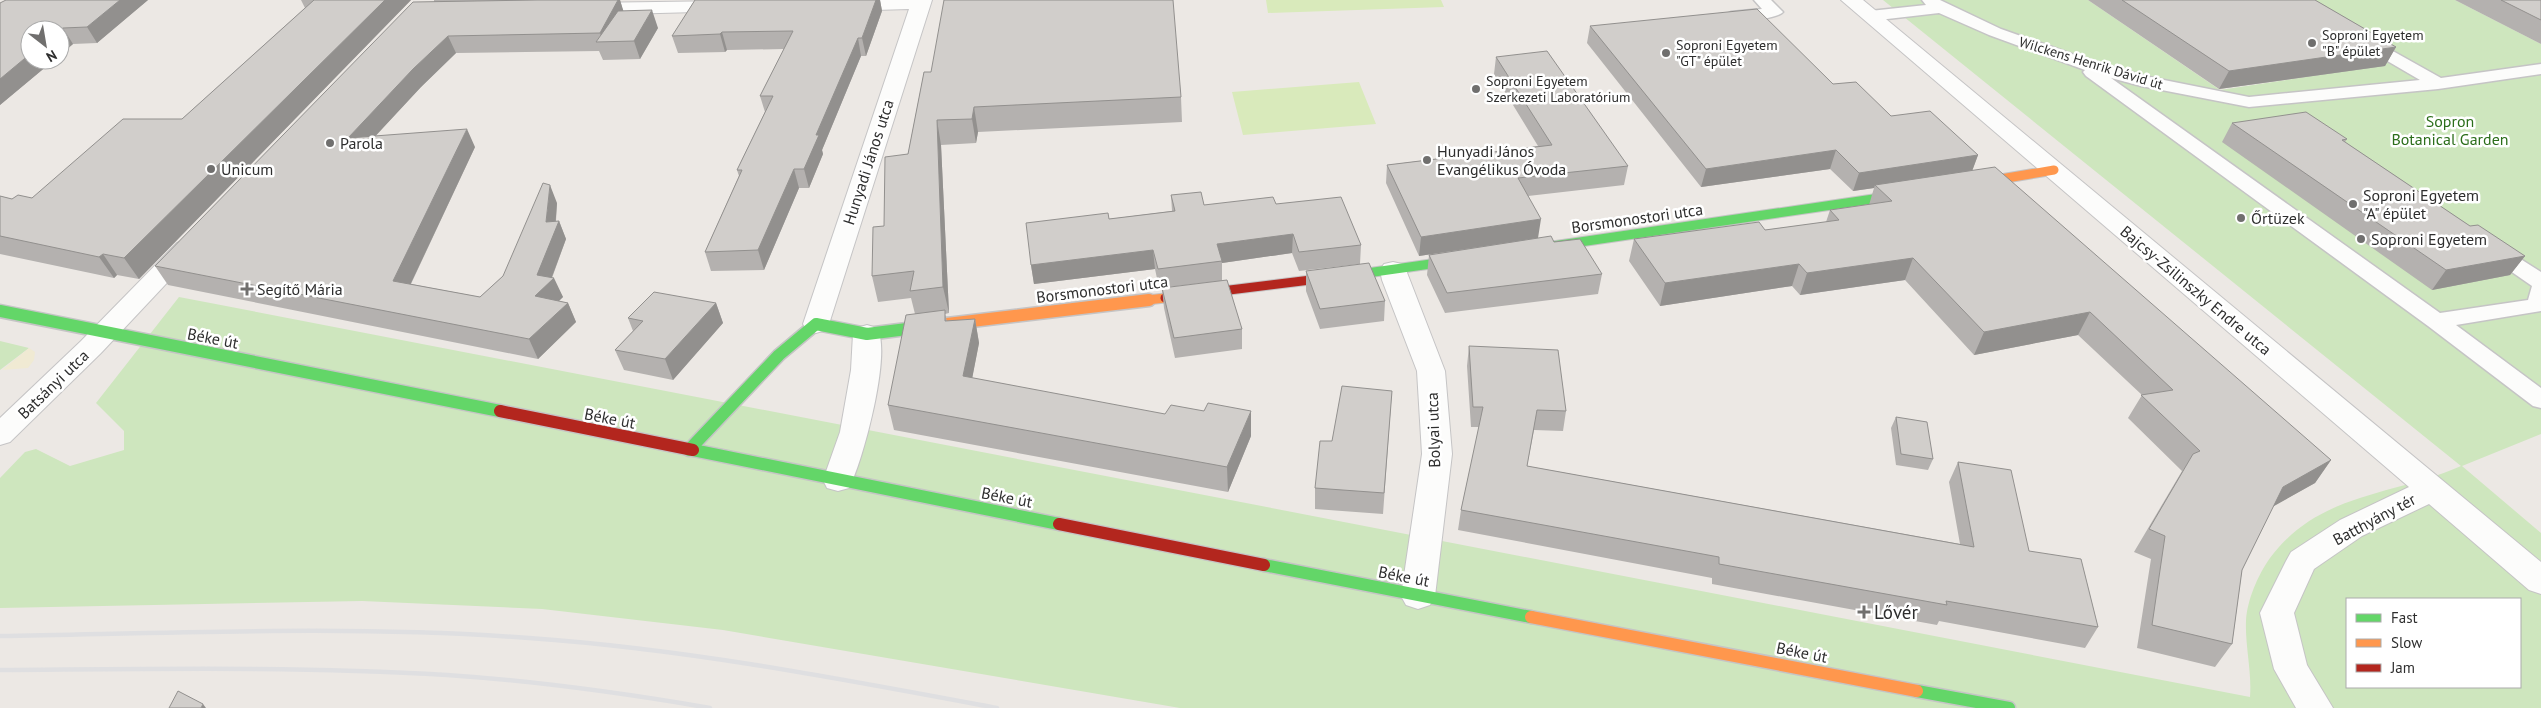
<svg xmlns="http://www.w3.org/2000/svg" width="2541" height="708" viewBox="0 0 2541 708" font-family="'PT Sans',sans-serif">
<style>
.green{fill:#cee6be;fill-rule:evenodd}
.sand{fill:#f0ead3}
.pitch{fill:#d9eabb}
.lines{fill:none;stroke-linecap:round;stroke-linejoin:round}
.lane-casing{stroke:#c5c4c5;stroke-width:3}
.street-casing{stroke:#c5c4c5;stroke-width:2}
.fast-far1-casing{stroke:#c5c4c5;stroke-width:11}
.fast-casing{stroke:#c5c4c5;stroke-width:15}
.slow-far1-casing{stroke:#c5c4c5;stroke-width:11}
.slow-casing{stroke:#c5c4c5;stroke-width:15}
.jam-far1-casing{stroke:#c5c4c5;stroke-width:11}
.jam-casing{stroke:#c5c4c5;stroke-width:15}
.lane{fill:#fcfcfb;fill-rule:evenodd}
.street{fill:#fcfcfb;fill-rule:evenodd}
.fast-far1{stroke:#63d668;stroke-width:9}
.fast{stroke:#63d668;stroke-width:12}
.slow-far1{stroke:#ff974d;stroke-width:9}
.slow{stroke:#ff974d;stroke-width:12}
.jam-far1{stroke:#b3261e;stroke-width:9}
.jam{stroke:#b3261e;stroke-width:12}
.rail{stroke:#dfdfe1;stroke-width:4.5}
.wall{fill:#b4b1af}
.shaded-wall{fill:#92908e}
.building{fill:#d1cecb;stroke:#92908e}
.poi-dot{fill:#706f6e;stroke:#fff;stroke-width:2}
.labels{text-anchor:middle;dominant-baseline:central;stroke-width:5;stroke-linejoin:round;paint-order:stroke}
.far-poi-label{font-size:14px;fill:#2e2e2e;stroke:#fff;text-anchor:start}
.far-street-label{font-size:14px;fill:#2e2e2e;stroke:#fff}
.park-label{font-size:16px;fill:#2c6e1b;stroke:#fff}
.poi-label{font-size:16px;fill:#2e2e2e;stroke:#fff;text-anchor:start}
.street-label{font-size:16px;fill:#2e2e2e;stroke:#fff}
.near-poi-label{font-size:19px;fill:#2e2e2e;stroke:#fff;text-anchor:start}
</style>
<rect width="100%" height="100%" fill="#ece8e4"/>
<!-- green -->
<path class="green" d="M1883,0H2088L2220,90L2384,65L2152,0H2455L2541,44V434L2462,466L2541,533V708H1180L723,630L542,609L362,601L0,608V478L25,452L36,449L70,466L124,450V431L96,403L179,297L2250,697C2252,672 2245,646 2246,621C2247,600 2258,575 2270,558C2319,492 2393,496 2461,466ZM2347,599H2520V687H2347Z
M0,341L29,348L0,370Z"/>
<!-- sand -->
<path class="sand" d="M29,348L35,352L34,360L28,368L2,370Z"/>
<!-- pitch -->
<path class="pitch" d="M1266,0H1441L1444,7L1268,13Z
M1359,82L1376,124L1243,135L1232,92Z"/>
<g class="lines">
<defs>
<path id="lane" d="M1754,0H1771L1783,12C1778,19 1728,25 1723,17L1731,12L1762,9Z
M1922,0H1940L2001,29L2083,58L2144,76L2249,97L2420,80L2360,45L2358,41L2366,36L2441,78L2541,64V74L2438,89L2249,107L2141,86L2111,78L2440,313L2528,300L2532,286L2486,254L2483,250L2486,246L2493,244L2500,246L2541,272V311L2456,325L2541,388V408L2533,406L2428,326L2086,76L2083,72L2085,70L1989,35L1939,13L1870,21L1862,16L1870,11L1926,5Z"/>
<path id="street" d="M839,0H932L829,324L825,330L816,333L807,330L803,324L909,9L842,11L835,9L832,5Z
M1841,0H1863L2541,562V594L2529,590L2429,504L2362,536L2314,569L2294,613L2307,665L2333,708H2296L2274,669L2260,613L2286,561L2291,552L2340,520L2409,487Z
M727,1L734,3L737,7L734,11L585,15L578,13L575,9L578,5L585,3Z
M186,240L195,243L199,248L195,253L101,353L10,442L0,445V418L81,341L177,243Z
M1393,262L1402,264L1406,270L1445,371L1452,454L1435,596L1430,605L1418,609L1406,605L1401,596L1422,454L1417,371L1382,280L1380,270L1384,264Z
M867,325L877,328C892,352 863,462 849,488L838,491L827,488L823,480L840,432L851,370L853,334L857,328Z"/>
<path id="fast-far1" d="M1546,247L1907,194
M1367,273L1466,259"/>
<path id="fast" d="M0,311L500,411
M689,450L779,355L816,324L867,334L947,324
M693,450L1059,524
M1264,565L1531,617
M1917,691L2009,708"/>
<path id="slow-far1" d="M1971,184L2054,170
M1138,301L1165,298"/>
<path id="slow" d="M947,324L1149,300
M1531,617L1917,691"/>
<path id="jam-far1" d="M1165,298L1367,273"/>
<path id="jam" d="M500,411L693,450
M1059,524L1264,565"/>
</defs>
<!-- lane casing -->
<use href="#lane" class="lane-casing"/>
<!-- street casing -->
<use href="#street" class="street-casing"/>
<!-- fast-far1 casing -->
<use href="#fast-far1" class="fast-far1-casing"/>
<!-- fast casing -->
<use href="#fast" class="fast-casing"/>
<!-- slow-far1 casing -->
<use href="#slow-far1" class="slow-far1-casing"/>
<!-- slow casing -->
<use href="#slow" class="slow-casing"/>
<!-- jam-far1 casing -->
<use href="#jam-far1" class="jam-far1-casing"/>
<!-- jam casing -->
<use href="#jam" class="jam-casing"/>
<!-- lane -->
<use href="#lane" class="lane"/>
<!-- street -->
<use href="#street" class="street"/>
<!-- fast-far1 -->
<use href="#fast-far1" class="fast-far1"/>
<!-- fast -->
<use href="#fast" class="fast"/>
<!-- slow-far1 -->
<use href="#slow-far1" class="slow-far1"/>
<!-- slow -->
<use href="#slow" class="slow"/>
<!-- jam-far1 -->
<use href="#jam-far1" class="jam-far1"/>
<!-- jam -->
<use href="#jam" class="jam"/>
<!-- rail -->
<path class="rail" d="M0,636C176,633 353,625 529,638C686,649 842,679 997,708
M0,670C149,669 298,666 447,675C535,681 623,693 710,708"/>
</g>
<!-- wall -->
<path class="wall" d="M6,0H148L97,43L73,44L60,55V30L30,60H54L0,105Z
M301,0H411L139,279L117,275L114,278L0,254V196L12,199L32,198L182,119L305,8Z
M434,0H624H620L623,11L658,28L640,59L603,60L599,51L456,53L421,87L375,136L475,147L411,284L480,297L503,276L557,203L556,221H559L566,239L552,278L563,297L559,301L568,303L576,322L538,359L168,285L155,266L434,2Z
M695,0H880L882,11L866,56H861L822,150L823,154L809,188H799L764,270L711,271L705,252L739,176L737,170L765,112L760,96L784,49L727,50L725,52L678,53L672,36Z
M2088,0H2315L2396,47L2385,66L2219,89Z
M2455,0H2541V44Z
M1590,26L1833,84L1891,116L1978,155L1972,171L2331,460L2315,483L2273,506L2242,570L2232,644L2215,667L2137,648L2151,559L2134,552L2182,471L2128,418L2142,395L2078,335L1974,355L1905,280L1800,295L1792,286L1660,306L1629,261L1634,239L1765,230L1826,222L1830,210L1869,205L1874,188L1853,191L1830,169L1701,187L1587,43Z
M1496,57L1628,166L1624,185L1528,196L1538,238L1554,242L1602,274L1598,294L1445,313L1427,275L1429,255L1459,250L1419,256L1386,183L1387,165L1538,146L1494,74Z
M924,72L1181,97L1182,122L978,132L976,143L941,145L949,313L945,314L947,321L975,319L979,343L972,378L1251,436L1228,492L894,430L888,405L915,314L911,298L878,302L872,276L884,226L908,154Z
M2232,123L2347,139L2345,142L2470,226L2525,256L2510,275L2432,290L2222,142Z
M1171,195L1204,205L1276,204L1361,245L1360,264L1299,271L1292,253L1222,263V281L1159,288L1155,269L1034,284L1031,265L1109,219L1172,211Z
M1306,271L1385,301L1384,321L1320,329L1306,291Z
M1162,288L1242,329V349L1175,358L1164,308Z
M716,303L723,323L673,380L624,370L615,350L633,331L628,318Z
M1469,346L1566,411L1563,431L1534,430L1527,466L1960,544L1949,482L1958,462L2029,551L2098,627L2085,648L1939,621L1937,625L1712,584V578L1458,530L1461,510L1479,427H1471L1467,366Z
M1392,391L1383,514L1315,509V488Z
M1896,417L1933,459L1928,470L1896,465L1891,428Z"/>
<!-- shaded-wall -->
<path class="shaded-wall" d="M120,0H148L97,43L87,27Z
M385,0H411L139,279L124,258Z
M618,0H620L625,16L603,42L600,33Z
M876,0H880L882,11L866,56L862,38Z
M652,10L658,28L640,59L634,41Z
M63,28L73,44L60,55V30Z
M722,32L727,50L725,52L720,34Z
M448,36L456,53L421,87L357,156L348,138L413,69Z
M858,38L861,56L822,150L823,154L809,188L804,169L816,135Z
M2396,47L2385,66L2219,89L2229,71Z
M30,54V60H54L0,105V79Z
M974,107L978,132L976,143L972,119Z
M937,120L941,145L949,313L943,287Z
M467,129L475,147L403,300L393,281Z
M1836,150L1830,169L1701,187L1706,169Z
M1978,155L1971,174L1875,185L1874,188L1853,191L1859,173Z
M794,169L799,188L764,270L758,250Z
M550,185L557,203L555,229L559,221L566,239L550,282L554,278L563,297L543,316L535,296L537,275L546,222Z
M1541,219L1538,238L1419,256L1421,237Z
M1293,234L1292,253L1222,263L1217,244Z
M1153,250L1155,269L1034,284L1031,265Z
M103,254L117,275L114,278L99,257Z
M2525,256L2510,275L2432,290L2446,270Z
M1913,258L1905,280L1800,295L1807,273Z
M1799,264L1792,286L1660,306L1665,283Z
M568,303L576,322L538,359L529,339Z
M716,303L723,323L673,380L665,359Z
M2090,312L2078,335L1974,355L1984,332Z
M975,319L979,343L968,400L963,376Z
M1251,411V436L1228,492L1227,467Z
M2331,460L2315,483L2267,510L2283,487Z
M203,704L206,708H201Z"/>
<!-- building -->
<path class="building" d="M6,0H120L87,27L63,28L60,30H30V54L0,79V3Z
M314,0H385L124,258L103,254L99,257L0,236V196L12,199L18,195L32,198L123,119H182Z
M537,0H618L600,33L448,36L413,69L348,138L467,129L393,281L480,297L503,276L543,183L550,185L546,222L559,221L537,275L554,278L535,296L568,303L529,339L155,266L413,2Z
M695,0H876L862,38H858L816,135H819L804,169H794L758,250L705,252L742,170H737L773,96H760L793,31L722,32L720,34L672,36Z
M944,0H1173L1181,97L974,107L972,119L937,120L943,287L910,291L914,271L872,276L873,227L884,226L885,157L908,154L924,72H931Z
M2122,0H2315L2396,47L2229,71Z
M2501,0H2541V20Z
M1757,9L1833,84L1856,82L1891,116L1930,111L1978,155L1859,173L1836,150L1706,169L1590,26Z
M652,10L634,41L596,42L618,11Z
M1547,51L1628,166L1518,178L1541,219L1421,237L1387,165L1552,145L1496,57Z
M2306,112L2347,139L2342,140L2470,226L2478,225L2525,256L2446,270L2232,123Z
M1995,167L2331,460L2283,487L2242,570L2232,644L2152,625L2165,536L2149,529L2193,454L2200,451L2141,395L2173,390L2090,312L1984,332L1913,258L1807,273L1799,264L1665,283L1634,239L1759,222L1765,230L1839,220L1830,210L1892,201L1875,185Z
M1201,192L1204,205L1273,197L1276,204L1341,197L1361,245L1299,252L1293,234L1217,244L1222,261L1158,269L1153,250L1031,265L1026,223L1108,213L1109,219L1175,211L1171,195Z
M1551,236L1554,242L1580,239L1602,274L1447,293L1429,255Z
M1369,263L1385,301L1320,309L1306,271Z
M1227,280L1242,329L1174,338L1162,288Z
M654,292L716,303L665,359L615,350L643,321L628,318Z
M945,310V321L975,319L963,376L1165,414L1171,405L1204,411L1208,403L1251,411L1227,467L888,405L906,315Z
M1469,346L1558,350L1566,411L1537,410L1527,466L1974,547L1958,462L2011,470L2029,551L2081,559L2098,627L1946,601L1947,605L1719,564V557L1461,510L1483,407H1473Z
M1342,386L1392,391L1384,493L1315,488L1320,441H1332Z
M1896,417L1927,422L1933,459L1901,454Z
M178,691L203,704L201,708H169Z"/>
<!-- markers -->
<g class="poi-dot">
<circle cx="2312" cy="43" r="5"/>
<circle cx="1666" cy="53" r="5"/>
<circle cx="1476" cy="89" r="5"/>
<circle cx="330" cy="143" r="5"/>
<circle cx="1427" cy="160" r="5"/>
<circle cx="211" cy="169" r="5"/>
<circle cx="2353" cy="204" r="5"/>
<circle cx="2241" cy="218" r="5"/>
<circle cx="2361" cy="239" r="5"/>
<path d="M244.5 281.5h5v5h5v5h-5v5h-5v-5h-5v-5h5z"/>
<path d="M1861.5 604.5h5v5h5v5h-5v5h-5v-5h-5v-5h5z"/>
</g>
<g class="labels">
<!-- far-poi labels -->
<g class="far-poi-label">
<text x="2322" y="35">Soproni Egyetem<tspan x="2322" dy="16">"B" épület</tspan></text>
<text x="1676" y="45">Soproni Egyetem<tspan x="1676" dy="16">"GT" épület</tspan></text>
<text x="1486" y="81">Soproni Egyetem<tspan x="1486" dy="16">Szerkezeti Laboratórium</tspan></text>
</g>
<!-- far-street labels -->
<g class="far-street-label">
<text transform="translate(2091 63) rotate(17)">Wilckens Henrik Dávid út</text>
</g>
<!-- park labels -->
<g class="park-label">
<text x="2450" y="121">Sopron<tspan x="2450" dy="18">Botanical Garden</tspan></text>
</g>
<!-- poi labels -->
<g class="poi-label">
<text x="340" y="143">Parola</text>
<text x="1437" y="151">Hunyadi János<tspan x="1437" dy="18">Evangélikus Óvoda</tspan></text>
<text x="221" y="169">Unicum</text>
<text x="2363" y="195">Soproni Egyetem<tspan x="2363" dy="18">"A" épület</tspan></text>
<text x="2251" y="218">Őrtüzek</text>
<text x="2371" y="239">Soproni Egyetem</text>
<text x="257" y="289">Segítő Mária</text>
</g>
<!-- street labels -->
<g class="street-label">
<text transform="translate(868 162) rotate(-72)">Hunyadi János utca</text>
<text transform="translate(1637 218) rotate(-8)">Borsmonostori utca</text>
<text transform="translate(1102 289) rotate(-7)">Borsmonostori utca</text>
<text transform="translate(2196 290) rotate(40)">Bajcsy-Zsilinszky Endre utca</text>
<text transform="translate(213 338) rotate(11)">Béke út</text>
<text transform="translate(53 384) rotate(-44)">Batsányi utca</text>
<text transform="translate(610 418) rotate(11)">Béke út</text>
<text transform="translate(1433 430) rotate(-92)">Bolyai utca</text>
<text transform="translate(1007 497) rotate(11)">Béke út</text>
<text transform="translate(2374 519) rotate(-28)">Batthyány tér</text>
<text transform="translate(1404 576) rotate(11)">Béke út</text>
<text transform="translate(1802 652) rotate(11)">Béke út</text>
</g>
<!-- near-poi labels -->
<g class="near-poi-label">
<text x="1874" y="612">Lővér</text>
</g>
</g>
<!-- legend -->
<rect x="2346" y="598" width="175" height="90" fill="#ffffff" stroke="#ababab"/>
<rect x="2356" y="614" width="25" height="8" fill="#63d668" stroke="#ababab"/>
<text x="2391" y="623" font-size="15" fill="#2e2e2e">Fast</text>
<rect x="2356" y="639" width="25" height="8" fill="#ff974d" stroke="#ababab"/>
<text x="2391" y="648" font-size="15" fill="#2e2e2e">Slow</text>
<rect x="2356" y="664" width="25" height="8" fill="#b3261e" stroke="#ababab"/>
<text x="2391" y="673" font-size="15" fill="#2e2e2e">Jam</text>
<!-- north arrow -->
<g transform="translate(45 45) rotate(149)"><circle r="24" fill="#ffffff" stroke="#ababab"/>
<path d="M0-4L9 19L0 12L-9 19Z" fill="#706f6e"/>
<text y="-8" font-size="14" font-weight="bold" text-anchor="middle" fill="#2e2e2e">N</text>
</g>
</svg>
